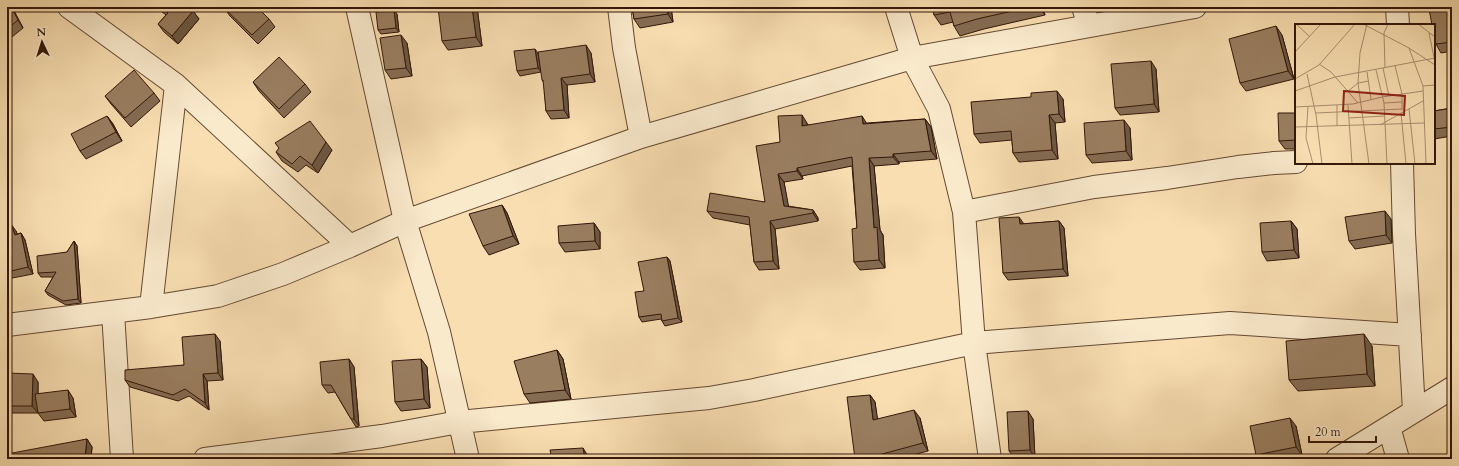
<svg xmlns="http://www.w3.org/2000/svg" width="1459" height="466" viewBox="0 0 1459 466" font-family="Cardo,serif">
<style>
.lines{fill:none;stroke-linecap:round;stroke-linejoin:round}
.minor-casing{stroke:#644933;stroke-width:24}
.minor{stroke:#faeacc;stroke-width:22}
.wall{fill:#846c53;stroke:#331709}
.shaded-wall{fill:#6b5843;stroke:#331709}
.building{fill:#997e60;stroke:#331709}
.inset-road{fill:none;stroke:#a98e6e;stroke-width:1}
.view{fill:#8f2418;fill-opacity:0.15;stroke:#8f2418;stroke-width:2}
.inset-edge{fill:none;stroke:#331709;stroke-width:2}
</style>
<rect width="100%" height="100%" fill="#f8deb1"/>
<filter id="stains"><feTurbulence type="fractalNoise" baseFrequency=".005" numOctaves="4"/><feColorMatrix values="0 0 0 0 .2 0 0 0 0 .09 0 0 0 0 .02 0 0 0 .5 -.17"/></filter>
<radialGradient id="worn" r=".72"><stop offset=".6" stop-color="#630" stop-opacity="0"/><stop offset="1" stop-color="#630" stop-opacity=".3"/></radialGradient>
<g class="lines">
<defs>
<path id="minor" d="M69,7L176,85L350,246
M357,7L405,221L439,332L468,459
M619,7L624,48L641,137
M896,7L912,58L939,109L964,212L974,343L990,459
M1083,7L1089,26
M1397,7L1398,25
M1402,163L1404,234L1414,411
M964,212L1094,187L1167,178L1238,167L1274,163L1296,162
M151,307L176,85
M113,312L122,459
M7,325L151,307L218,296L283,274L350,246L405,221L641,137L912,58L1195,7
M1389,427L1398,459
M205,459L382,436L459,422L709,398L754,390L974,343L1230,323L1410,335
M1337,459L1452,388"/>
</defs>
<!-- minor casing -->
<use href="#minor" class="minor-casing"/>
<!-- minor -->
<use href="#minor" class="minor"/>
</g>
<!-- wall -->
<path class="wall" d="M7,7H12L23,28L7,41Z
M156,7H189L193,11L199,19L178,44L164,32L158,24L166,15Z
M477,7L482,46L448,50L442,41Z
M632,7H671L673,22L640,28L634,19Z
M933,7H1042L1045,15L984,29L960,36L954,26L953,22L941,25L934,15Z
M1452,7V51L1441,53L1436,44Z
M224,8L269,19L275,27L258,44L230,16Z
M397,14L399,32L381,34L378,30Z
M1282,35L1294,79L1246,91L1240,83Z
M407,43L412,76L391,79L385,70Z
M538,53L541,72L520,76L517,71Z
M591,53L595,82L567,85L569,118L551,119L546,111L544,83L542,80Z
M1156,69L1159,112L1120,115L1115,108Z
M253,82L305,84L311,92L284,118L259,91Z
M154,93L160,101L131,127L111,104L105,96Z
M1063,99L1065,122L1055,123L1058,159L1019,162L1013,153L1012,140L980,143L974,134Z
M1452,108V136L1434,139V111Z
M1296,113V149H1285L1279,141Z
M107,116L113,124L122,141L86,159L80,151Z
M925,119L931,127L937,159L899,162V164L874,166L880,230L883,235L885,268L860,270L854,262L857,228L852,166L802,176L803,179L784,182L788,206L813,210L818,218V221L775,229L779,269L759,270L754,262L750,225L713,218L707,211L765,202L780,142L807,123V125L867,123Z
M1130,128L1132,160L1092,163L1086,155Z
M332,150L318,173L306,165L298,172L282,161L276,152Z
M502,205L507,213L519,244L489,255L483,246Z
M1391,219L1392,243L1355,249L1349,241Z
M1059,221L1064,228L1068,276L1008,280L1003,273L1024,224Z
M1291,221L1297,229L1299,258L1267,261L1262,252Z
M594,223L600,232V249L565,252L559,243Z
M7,226L16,231L17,234L21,233L25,240L33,274L7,279Z
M74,241L77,246L81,303L66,305L48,295L45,291L53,277H41L38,273L67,252Z
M667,257L670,261L682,322L665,326L662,321L661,319L642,322L639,317L644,291Z
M220,341L223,380L207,381L209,410L189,396L178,401L130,387L125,380L184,365Z
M1372,346L1375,386L1298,391L1289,380Z
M557,350L563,359L571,399L530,403L524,394Z
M349,359L354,367L359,426L356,427L351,419L335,392L328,393L322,385Z
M421,359L427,367L430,408L401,411L395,402Z
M7,373L38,382V394L73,398L76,417L44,421L38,413V411V413H7Z
M870,395L875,402L877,419L920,418L928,451L898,459H855Z
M1033,419L1035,458L1015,459L1009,451Z
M1296,426L1302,455L1282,459H1259L1256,455Z
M87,439L92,447L91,459H7Z"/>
<!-- shaded-wall -->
<path class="shaded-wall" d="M11,7H12L23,28L18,20Z
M472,7H477L482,46L476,37Z
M667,7H671L673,22L668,14Z
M1040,7H1042L1045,15Z
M394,10L397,14L399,32L396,28Z
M193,11L199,19L178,44L172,36Z
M1276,26L1282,35L1294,79L1288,71Z
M401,35L407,43L412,76L406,68Z
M586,45L591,53L595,82L590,74Z
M535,49L538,53L541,72L538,68Z
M1151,61L1156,69L1159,112L1154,104Z
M561,78L567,85L569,118L564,110Z
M1057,91L1063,99L1065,122L1059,114Z
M802,115L807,123V134L802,126Z
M1049,115L1055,123L1058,159L1052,150Z
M107,116L113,124L122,141L116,132Z
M862,116L867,124H863Z
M925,119L931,127L937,159L931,151Z
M1124,120L1130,128L1132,160L1126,151Z
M326,142L332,150L318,173L312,165Z
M893,154L899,162V164L893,157Z
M869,158L874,166L880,230L883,235L885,268L879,260L874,228Z
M797,168L802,176L803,179L797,171Z
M778,174L784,182L790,214L784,206Z
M502,205L507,213L519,244L513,236Z
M813,210L818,218V221L813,213Z
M1385,211L1391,219L1392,243L1386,235Z
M1019,217L1024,224H1020Z
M770,221L775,229L779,269L773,261Z
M1059,221L1064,228L1068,276L1063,269Z
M1291,221L1297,229L1299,258L1294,250Z
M594,223L600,232V249L595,241Z
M11,224L16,231L20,241L15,235Z
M21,233L25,240L33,274L28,267Z
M74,241L77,246L81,303L78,299Z
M667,257L670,261L682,322L678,318Z
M215,334L220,341L223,380L218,373Z
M1364,334L1372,346L1375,386L1367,374Z
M557,350L563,359L571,399L565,390Z
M349,359L354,367L359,426L354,419Z
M421,359L427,367L430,408L424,399Z
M33,374L38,382V413L32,406Z
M203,374L207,381L209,410L205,403Z
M68,390L73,398L76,417L70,409Z
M870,395L875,402L879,428L873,420Z
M914,410L920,418L928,451L923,443Z
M1028,411L1033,419L1035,458L1030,450Z
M1290,418L1296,426L1302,455L1296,447Z
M87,439L92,447L91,459H87L85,457Z
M583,448L588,456L589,459H585Z"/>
<!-- building -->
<path class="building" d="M7,7H11L18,20L7,29Z
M160,7H189L193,11L172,36L158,24L168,13Z
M225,7H257L269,19L252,35L224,8Z
M438,7H472L476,37L442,41Z
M632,7H667L668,14L634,19Z
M933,7H1030L977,19L954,26L950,12L934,15Z
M1443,7H1452V42L1436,44L1434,35V25H1432L1429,9Z
M394,10L396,28L378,30L376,12Z
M1276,26L1288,71L1240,83L1229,39Z
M401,35L406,68L385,70L380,38Z
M586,45L590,74L561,78L564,110L546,111L543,80H542L538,52Z
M535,49L538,68L517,71L514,51Z
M279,57L305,84L279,109L253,82Z
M1151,61L1154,104L1115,108L1111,64Z
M134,70L154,93L125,118L105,96Z
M1057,91L1059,114L1049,115L1052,150L1013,153L1011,131L974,134L971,102L1031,97V93Z
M1452,108V127L1434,129V111Z
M1278,113H1296V140L1279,141Z
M802,115V126L862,116L863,124L925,119L931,151L893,154V157L869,158L874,228L877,227L879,260L854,262L852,229L857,228L852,157L797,168V171L778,174L784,206L813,210V213L770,221L773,261L754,262L749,217L707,211L710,193L765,202L756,146L780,142L778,116Z
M107,116L116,132L80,151L71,134Z
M1124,120L1126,151L1086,155L1084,123Z
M310,121L326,142L312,165L300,156L292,164L276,152L279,148L275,143Z
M502,205L513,236L483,246L469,214Z
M1385,211L1386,235L1349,241L1345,217Z
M1019,217L1020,224L1059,221L1063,269L1003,273L999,218Z
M1291,221L1294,250L1262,252L1260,223Z
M594,223L595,241L559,243L558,226Z
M11,224L15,235L21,233L28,267L7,272V226Z
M74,241L78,299L63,301L45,291L56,272L38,273L37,256L67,252Z
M667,257L678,318L662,321L661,314L639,317L635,292L644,291L638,262Z
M215,334L218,373L203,374L205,403L185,389L173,395L125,380V370L184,365L182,337Z
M1364,334L1367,374L1289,380L1286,341Z
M557,350L565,390L524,394L514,361Z
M349,359L354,419H351L331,385H322L320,362Z
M421,359L424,399L395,402L392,361Z
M7,373L33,374L32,406H7Z
M68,390L70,409L38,413L35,394Z
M870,395L873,420L914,410L923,443L871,457L872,459H855L847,397Z
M1028,411L1030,450L1009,451L1007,412Z
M1290,418L1296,447L1256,455L1250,426Z
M87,439L85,457L73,459H7V454Z
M583,448L585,459H552L550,450Z
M1137,456L1138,459H1105Z"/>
<!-- overview -->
<g transform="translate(1295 24)">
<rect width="140" height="140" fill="#f8deb1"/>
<path class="inset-road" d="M1,0L14,12M72,0L65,29L63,59L74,140M123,0L140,13M70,1L114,24L140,41M134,9L140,38M114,24L128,62L131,140M0,28L26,0M24,40L36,48L63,79M100,42L107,70V86M88,44L94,72M90,44L89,9L93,0M81,46L89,79L92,140M72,48L76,75M12,50L21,91L27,140M0,55L24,41L60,0M128,62L140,61M0,67L40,53L140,34M52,68L63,59L74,57M89,79L107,78M42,81V102M53,81L57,140M13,82L11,114L18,140M0,83L58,80L87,73L128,67M114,85L120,140M21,89L107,85M106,89L111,140M54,94L89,92M85,101L128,77M0,103L129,99"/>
<path class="view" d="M49,67L110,72L109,91L48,87Z"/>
<rect width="140" height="140" class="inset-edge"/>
</g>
<!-- margin -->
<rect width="1459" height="466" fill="none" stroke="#f8deb1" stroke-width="24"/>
<rect x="8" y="8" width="1443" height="450" fill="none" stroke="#331709" stroke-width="2"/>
<rect x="12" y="12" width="1435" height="442" fill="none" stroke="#331709"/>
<!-- north arrow -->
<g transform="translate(42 42) rotate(356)" stroke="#faeacc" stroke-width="3" paint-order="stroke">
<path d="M0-3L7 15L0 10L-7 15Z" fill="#331709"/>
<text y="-6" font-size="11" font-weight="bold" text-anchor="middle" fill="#331709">N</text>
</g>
<!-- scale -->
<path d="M1309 436v6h67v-6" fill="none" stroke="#331709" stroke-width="2"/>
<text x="1315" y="436" font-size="12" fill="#331709" stroke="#faeacc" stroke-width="3" paint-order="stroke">20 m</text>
<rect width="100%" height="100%" filter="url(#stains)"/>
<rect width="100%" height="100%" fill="url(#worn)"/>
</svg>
